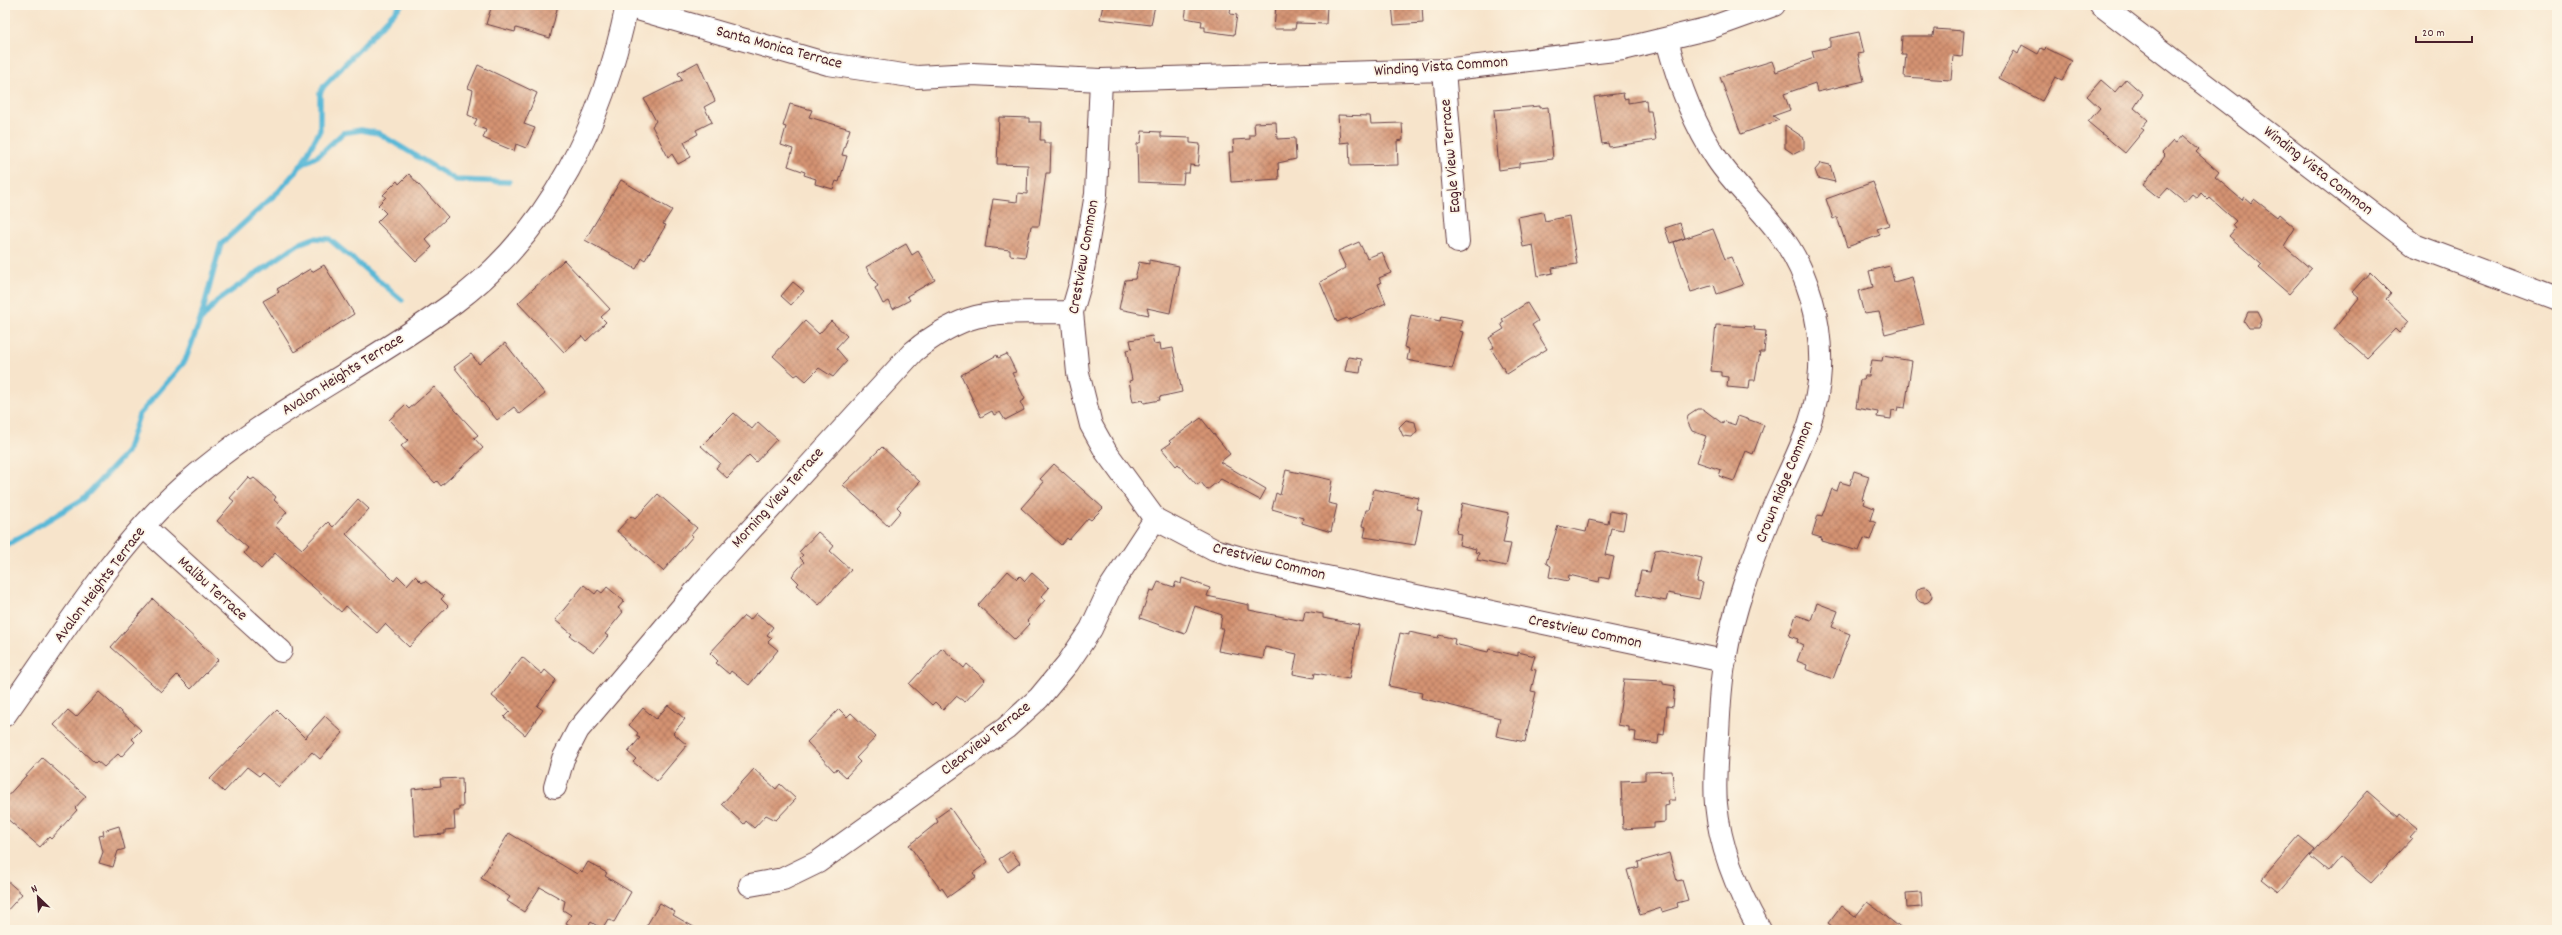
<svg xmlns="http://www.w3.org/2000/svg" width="2562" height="935" viewBox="0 0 2562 935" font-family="Dekko,sans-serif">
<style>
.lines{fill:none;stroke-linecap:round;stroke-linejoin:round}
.stream{stroke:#59b8d7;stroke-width:5.5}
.building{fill:url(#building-cross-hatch)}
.minor-casing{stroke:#643d43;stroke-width:24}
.minor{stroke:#fff;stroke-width:22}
.labels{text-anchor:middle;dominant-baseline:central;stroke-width:3.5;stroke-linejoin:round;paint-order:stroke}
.street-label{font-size:16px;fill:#4a1f2b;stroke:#fcf5e5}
</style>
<defs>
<pattern id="building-cross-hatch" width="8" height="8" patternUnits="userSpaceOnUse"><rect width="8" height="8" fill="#d49372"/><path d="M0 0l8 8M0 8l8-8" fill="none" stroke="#ae775e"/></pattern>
</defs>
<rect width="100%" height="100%" fill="#fcf5e5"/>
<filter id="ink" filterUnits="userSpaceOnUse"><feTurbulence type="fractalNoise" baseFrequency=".025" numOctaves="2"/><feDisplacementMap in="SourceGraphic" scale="8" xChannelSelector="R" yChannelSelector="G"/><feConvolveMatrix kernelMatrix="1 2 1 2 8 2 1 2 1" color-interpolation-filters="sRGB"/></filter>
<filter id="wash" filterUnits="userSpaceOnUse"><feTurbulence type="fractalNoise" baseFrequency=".012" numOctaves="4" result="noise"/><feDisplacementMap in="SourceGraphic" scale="16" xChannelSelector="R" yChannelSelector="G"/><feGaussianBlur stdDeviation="0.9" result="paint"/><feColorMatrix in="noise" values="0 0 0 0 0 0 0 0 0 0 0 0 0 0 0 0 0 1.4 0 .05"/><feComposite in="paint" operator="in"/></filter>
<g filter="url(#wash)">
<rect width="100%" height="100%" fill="#f7e4cb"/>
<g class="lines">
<!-- stream -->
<path class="stream" d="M302,164L319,155L343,133L361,130L378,133L456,180L509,182
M202,319L217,301L298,244L314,238L329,239L402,300
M5,546L83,499L127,452L139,415L185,361L200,321L221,244L279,191L302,164L320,130V93L324,86L401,5"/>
</g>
<g id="blocks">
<!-- building -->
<path class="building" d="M492,5H558L550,38L516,28L515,32L486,24Z
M1103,5H1155L1151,25L1100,19Z
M1187,5H1231L1230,14L1237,15L1234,35L1205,31V27H1201L1202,21L1185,18Z
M1276,5H1327L1326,24L1296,23L1295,29H1274Z
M1392,5H1422L1423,23L1394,25Z
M1934,29L1964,31L1962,57L1953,56L1951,80L1904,77L1906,54H1902L1901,51L1902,36H1933Z
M1859,32L1864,53L1858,54L1864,81L1817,92L1815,83L1784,94L1790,110L1773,116L1779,120L1741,134L1720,77L1772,61L1776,72L1814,58L1812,51L1830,47V38Z
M2022,45L2038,54L2041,48L2044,50L2046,48L2072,61L2062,80L2055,77L2042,101L1999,78L2014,51L2018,54Z
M698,62L715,101L704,107L712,122L696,130L698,134L684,142L691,157L678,164L672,154L668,157L652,126L656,121L644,99L682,80L678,73Z
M478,65L537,93L524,124L535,128L526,148L516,144L514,151L483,138L486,130L474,125L477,119L468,115L473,90L468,88Z
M2126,79L2143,94L2134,108L2148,120L2141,128L2144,130L2125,153L2088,122L2100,108L2087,96L2101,80L2115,92Z
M1623,93L1624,99L1628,98V103L1646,100L1647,111H1651L1656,140L1609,147L1608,143L1602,144L1594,97Z
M790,104L812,110L809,117L850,129L842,155L847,156L839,182L836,181L833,189L815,184L816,179L804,175L805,172L788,166L793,149L781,145L786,127L783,126Z
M1540,106V108L1548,107L1553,159L1519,163V167L1499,170L1494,110Z
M1338,115L1370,116L1371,124L1402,123L1403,140L1397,141L1398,165L1350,166L1349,142L1340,143Z
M999,117L1029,118V122H1041L1040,140H1044V143H1051L1050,173H1046L1039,226H1031L1025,257L1010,255V250L985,247L993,199L1017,202L1018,193L1027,194L1028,165L997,164Z
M1276,122L1277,139L1295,138L1296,159L1278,163L1279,179L1231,182L1229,152H1234L1233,140L1250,139V135H1255L1254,123Z
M1785,125L1804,138V149L1794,154L1785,148Z
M1142,131L1161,132V137L1190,138V143L1200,144L1198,166L1190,165L1189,173H1184L1183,184L1138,182L1137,144L1141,142Z
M2183,135L2199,149L2196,152L2219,172L2215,177L2242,200L2244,197L2251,203L2254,199L2277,217L2279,214L2295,228L2284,246L2311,269L2289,294L2259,268L2262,265L2229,236L2235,229L2232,225L2236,221L2210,198L2208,200L2201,193L2197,198L2192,194L2185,202L2168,188L2159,198L2143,185L2165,156L2162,153L2173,141L2176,143Z
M1821,163L1830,165L1835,182L1818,178L1815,170Z
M409,174L448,217L425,239L432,247L416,262L377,222L386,213L378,205L386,197L383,195L397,181L399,184Z
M621,180L672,210L663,224L666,225L645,260L642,258L636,269L585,240Z
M1873,182L1889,225L1877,229L1880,235L1847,247L1837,217L1833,219L1826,199Z
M1543,212L1545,221L1569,216L1577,264L1552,268L1553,273L1538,276L1533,245L1523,247L1518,217Z
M1680,223L1685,238L1670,243L1665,228Z
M1713,229L1725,259L1731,257L1743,285L1717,294L1714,285L1691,292L1674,242Z
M1359,242L1367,258L1382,252L1391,273L1379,278L1381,283L1378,284L1386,303L1348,320L1347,318L1337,322L1320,282L1346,268L1338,251Z
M906,244L912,255L918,251L935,280L907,296L910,300L893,309L889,301L883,304L875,288L878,286L866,267Z
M564,260L610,309L601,317L606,322L586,341L582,336L564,352L518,303Z
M1149,260L1179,266L1170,313L1147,308L1149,315L1119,309L1125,280L1135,279L1139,262L1149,264Z
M324,265L354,314L294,352L263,301L279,292L277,289L310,269L312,272Z
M1890,266L1894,282L1912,277L1924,324L1885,334L1879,312L1864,314L1858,291L1873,287L1869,271Z
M2370,272L2391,293L2386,299L2409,321L2399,333L2395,329L2367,358L2334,329L2359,298L2352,292Z
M793,282L804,291L791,305L781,296Z
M1527,303L1538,321L1532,325L1547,349L1507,374L1491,349L1494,347L1489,338L1504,329L1501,324L1504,322L1502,319Z
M2248,312H2258L2262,320L2259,328H2249L2244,321Z
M1411,315L1440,321L1441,316L1462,320L1459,331L1463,332L1452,369L1407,360L1409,349L1404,347Z
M805,321L819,334L831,321L847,336L836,348L847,361L833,377L819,368L806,381L798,374L795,376L773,356Z
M1716,325L1755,327L1754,330L1766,331L1764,352H1760L1755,380H1750L1749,389L1727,387L1728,377L1721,376V372L1711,371Z
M1152,336L1154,344L1160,343L1161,350L1173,348L1182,392L1159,397L1160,400L1144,403L1143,400L1133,402L1129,381L1132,380L1126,350L1132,349L1130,340Z
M505,343L545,394L520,414L514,407L497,420L454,367L471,354L479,364Z
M1007,354L1016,372L1012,373L1025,399L1020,402L1024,410L1005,420L1000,412L994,415L992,411L981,417L961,375L997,355L998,358Z
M1883,356L1912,361L1905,408L1898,407L1897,411L1892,410L1891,419L1877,417L1878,412L1856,408L1860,380H1864L1865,376H1869L1872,360L1882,361Z
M1348,357L1362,359L1360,373L1345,371Z
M434,387L478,435L474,438L483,448L441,486L437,481L435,483L401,446L408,440L389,420L405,405L409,409Z
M1697,409H1703L1723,424V421L1735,425L1738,416L1764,425L1753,454L1746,451L1734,481L1719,476L1721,470L1697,462L1706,436L1692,431L1687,421L1688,415Z
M734,413L752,429L758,422L777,439L756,462L749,455L727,478L716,468L720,463L701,446Z
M1201,418L1230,454L1220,462L1266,489L1260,500L1221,479L1207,490L1201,482L1197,485L1178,464L1176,466L1162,449L1171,443L1169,441Z
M1406,420L1415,422L1417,431L1412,437L1403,436L1399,427Z
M882,447L920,482L897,507L901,511L888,526L843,485Z
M1054,464L1103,508L1091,520L1088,518L1069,540L1067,538L1061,545L1021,508L1044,482L1040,479Z
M1286,470L1332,480L1328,503L1337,505L1331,532L1302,523L1303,518L1272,509L1276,493L1280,495Z
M1854,471L1869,476L1862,499L1865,500L1864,504L1874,508L1870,520L1876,523L1870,540L1864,538L1859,551L1821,541L1822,538L1812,535L1818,515L1822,516L1832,489L1837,491L1840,482L1850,485Z
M248,477L251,480L254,478L276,497L274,500L287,512L275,526L302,549L328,522L333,527L358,499L369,509L346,534L394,581L398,576L407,585L415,576L422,583L425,581L444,596L441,599L448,606L409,647L385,624L377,633L346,606L341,612L275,553L261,569L244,553L248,548L217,521L234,501L230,498Z
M1374,489L1419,498L1416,509L1422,510L1415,545L1364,537L1366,527L1362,526L1366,510H1369Z
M658,494L697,528L691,535L693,536L663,571L617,531L631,516L635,519Z
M1462,503L1509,513L1503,543L1511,544L1506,566L1477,560L1479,553L1475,552L1476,549L1459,545L1461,534L1456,533Z
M1610,511L1626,514L1623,530L1611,528L1605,555L1614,557L1609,579L1600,577L1599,582L1569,575L1568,581L1549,577L1551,566L1546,563L1558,526L1586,532L1589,520L1608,524Z
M818,532L834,546L830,551L851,570L819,605L797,585L799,583L792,576L804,562L800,558L803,555L799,552Z
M1662,549L1702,558L1697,582L1703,583L1699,599L1668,593L1666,601L1636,595L1641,571L1650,572L1655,550Z
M1008,571L1017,579L1020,576L1025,581L1032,573L1049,588L1041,597L1045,600L1027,621L1030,624L1015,640L978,605Z
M1182,578L1210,588L1207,596L1249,605V610L1303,621L1305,611L1323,614V618L1359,625L1349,679L1315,673L1314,678L1293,674L1297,654L1265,647L1263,659L1218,651L1223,628H1220L1222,615L1195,606L1185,634L1140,618L1150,590L1154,591L1158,582L1174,587L1176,582L1181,584Z
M584,585L595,594L598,590L602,593L607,587L624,601L618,608L623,612L605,634L608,636L594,653L570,636L572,634L555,620Z
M1916 595a8 8 0 1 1 16 0a8 8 0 1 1-16 0Z
M153,599L218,660L191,689L177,675L161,692L111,647Z
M1817,603L1838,611L1832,627L1850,634L1833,679L1806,669L1807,665L1797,661L1803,645L1797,642L1798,639L1789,636L1796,615L1811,620Z
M756,613L773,627L767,635L772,638L768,642L778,650L749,685L731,671L729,674L716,663L718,661L710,653L744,616L750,620Z
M1409,632L1438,638L1439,635L1455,639L1454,644L1488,652L1489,649L1518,656V652L1535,656L1531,669L1536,670L1531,691L1536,692L1525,742L1496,736L1500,718L1421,698L1422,693L1389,686L1400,633L1409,635Z
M942,648L964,668L967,664L985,680L965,702L956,696L943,710L935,702L932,705L909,684Z
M522,657L542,674L545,670L556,680L537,706L543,710L525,735L504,717L510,711L492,696Z
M1624,679L1663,681V684L1675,686L1673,707L1667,706L1664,735L1659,734L1658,744L1635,741L1636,732L1629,731V727L1618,725Z
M99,692L141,730L132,739L135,742L121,757L118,754L104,767L97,761L95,763L54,725L68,710L76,717Z
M668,705L685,719L673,733L687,745L657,781L633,762L636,759L628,752L640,738L636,736L638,733L629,725L643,708L656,719Z
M839,709L847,717L851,713L876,737L856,758L860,762L846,777L837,769L834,771L807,742Z
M277,710L305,738L325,716L343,733L320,759L312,752L279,787L262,773L259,776L247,767L224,792L210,779Z
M42,758L86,796L75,808L77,810L51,839L49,837L40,847L5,817V799Z
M754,769L776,789L780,784L796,799L776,820L766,815L754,828L746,821L744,824L722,804Z
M1672,771L1675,800H1668L1669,805L1665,806V822L1654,823V827L1623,829L1621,781L1645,780V772Z
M462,778L463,807H459V811H454L455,829L445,830V834L415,836L412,789L441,786L440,779Z
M2368,791L2398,817L2400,814L2417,828L2409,837L2412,839L2371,883L2340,857L2328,871L2310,856Z
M950,808L988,862L973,873L976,877L948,897L942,888L940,889L909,845L938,822L936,818Z
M119,826L125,849L118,851L113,867L99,863L103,852L99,836L104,835L103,831Z
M509,833L577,874L580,870L582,872L588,862L607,873L605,876L631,892L614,922L608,919L602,929L591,922L586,930H578L566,923L571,915L563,910L565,901L540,887L524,912L507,901L510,897L481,878Z
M2299,836L2315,849L2278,892L2262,879Z
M1011,851L1020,863L1008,872L999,859Z
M1669,853L1677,881L1682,880L1688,900L1677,903L1678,907L1662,912L1661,908L1640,915L1627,870L1639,867L1638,862Z
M5,879L22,894L5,913Z
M1921,892L1922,907L1907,908L1906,893Z
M1867,902L1878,910L1903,930H1837L1828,923L1841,906L1855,917Z
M660,903L675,912L673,915L699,930H644Z"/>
</g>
</g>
<g filter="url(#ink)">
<use href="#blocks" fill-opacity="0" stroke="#643d43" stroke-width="1"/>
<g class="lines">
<defs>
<path id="minor" d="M2101,5L2414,245L2557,299
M627,6L828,64L917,77L972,74L1101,80L1444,70L1623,49L1710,28L1774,5
M1667,40C1678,82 1693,123 1717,159C1735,186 1760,207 1779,233C1808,271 1822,321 1820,369C1818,422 1791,465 1771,513C1752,560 1733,610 1725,660C1720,685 1719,711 1718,736C1716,759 1714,782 1716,804C1720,848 1738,892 1760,930
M1444,70L1458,242
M1101,80L1096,194L1081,281L1072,312L1078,373L1091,425L1106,452L1155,519L1214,550L1255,562L1724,661
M144,527L281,651
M5,715C58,641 113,549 181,488C264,414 366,368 455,302C551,231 604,120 627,5
M555,787L563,759L578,730L704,581L913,352C974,303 1000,314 1072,312
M750,885L783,879L818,862L1006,728L1039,698L1068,663L1091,629L1111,586L1155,519"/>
</defs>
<!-- minor casing -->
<use href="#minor" class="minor-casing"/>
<!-- minor -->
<use href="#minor" class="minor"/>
</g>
</g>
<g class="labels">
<!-- street labels -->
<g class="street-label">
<text transform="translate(779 48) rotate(15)">Santa Monica Terrace</text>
<text transform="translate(1441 67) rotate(-4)">Winding Vista Common</text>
<text transform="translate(1451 156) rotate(-95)">Eagle View Terrace</text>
<text transform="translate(2318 171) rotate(38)">Winding Vista Common</text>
<text transform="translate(1084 257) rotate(-80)">Crestview Common</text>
<text transform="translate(343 375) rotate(-32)">Avalon Heights Terrace</text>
<text transform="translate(1785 482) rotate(-68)">Crown Ridge Common</text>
<text transform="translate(778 498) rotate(-48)">Morning View Terrace</text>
<text transform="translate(1269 562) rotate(14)">Crestview Common</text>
<text transform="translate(100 585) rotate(-53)">Avalon Heights Terrace</text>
<text transform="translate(212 589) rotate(42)">Malibu Terrace</text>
<text transform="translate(1585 632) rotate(12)">Crestview Common</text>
<text transform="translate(986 739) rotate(-38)">Clearview Terrace</text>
</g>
</g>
<!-- margin -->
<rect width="2562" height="935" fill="none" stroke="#fcf5e5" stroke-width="20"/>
<!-- north arrow -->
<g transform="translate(38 897) rotate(335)" stroke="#fcf5e5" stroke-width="3" paint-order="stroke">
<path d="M0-3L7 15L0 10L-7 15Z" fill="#4a1f2b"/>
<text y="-6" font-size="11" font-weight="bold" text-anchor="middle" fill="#4a1f2b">N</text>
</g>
<!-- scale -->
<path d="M2416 36v6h56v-6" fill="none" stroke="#4a1f2b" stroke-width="2"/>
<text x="2422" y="36" font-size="12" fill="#4a1f2b" stroke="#fcf5e5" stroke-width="3" paint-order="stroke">20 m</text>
</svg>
